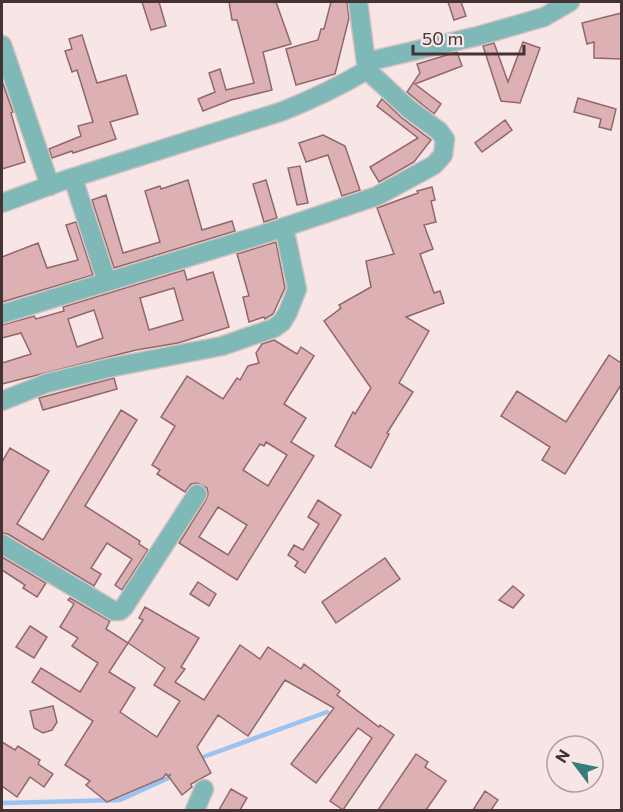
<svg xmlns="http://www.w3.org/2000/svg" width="623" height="812" viewBox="0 0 623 812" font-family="Commissioner,sans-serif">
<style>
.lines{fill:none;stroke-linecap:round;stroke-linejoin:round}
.stream{stroke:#9bc3f2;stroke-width:4.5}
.building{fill:#ddb1b4;stroke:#90686b;stroke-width:1.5;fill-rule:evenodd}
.street-casing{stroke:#d4c1c2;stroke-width:21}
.street{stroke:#7fb9b7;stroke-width:18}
</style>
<rect width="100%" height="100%" fill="#f8e5e6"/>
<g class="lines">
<!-- stream -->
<path class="stream" d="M198,761L203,757L327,712
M2,803L120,800L173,776"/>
</g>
<!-- building -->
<path class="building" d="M142,2H159L166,26L151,30Z
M229,2H276L291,44L263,52L272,90L231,100L203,111L198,99L215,92L209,73L220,69L226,90L254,83L237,20H232Z
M331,2H347L349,18L335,74L296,85L286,49L318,40L321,29H324Z
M448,2H461L466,16L454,20Z
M621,13V59L594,58V42L587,44L582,23Z
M82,35L97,83L126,75L138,114L110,122L116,139L73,153L72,151L52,158L49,149L81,136L78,126L93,122L77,70L72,72L65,51L72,49L69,39Z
M523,42L540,48L520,103L501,101L483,46L494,43L508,82Z
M457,52L462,66L415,84L441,104L434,114L407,92L420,73L417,64Z
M2,81L13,112L11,113L25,162L2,169Z
M578,98L616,109L611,130L599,127L601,119L574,112Z
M382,99L402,118L431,140L414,162L379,182L370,167L418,138L377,106Z
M505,120L512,130L482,152L475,143Z
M323,135L345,146L360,190L342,196L328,155L306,162L299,143Z
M300,166L308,203L297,205L288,168Z
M188,180L202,230L232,221L235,231L114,268L92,200L106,195L123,253L160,242L145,191L160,186L161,189Z
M266,180L277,218L264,222L253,184Z
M432,187L435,200L431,201L436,222L424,225L433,249L420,254L434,293L440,291L444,303L406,317L429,331L399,383L413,392L387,433L389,434L371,468L335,446L353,412L355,414L371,388L324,321L341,308L339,305L371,287L366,261L394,254L377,208L418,193L417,191Z
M76,222L93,275L2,302V257L38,243L47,268L78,260L66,225Z
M276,242L285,288L273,314L265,319L264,317L249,322L243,297L249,296L237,254Z
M184,270L187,280L213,272L229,327L178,343L136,350L2,384V363L31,354L21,333L2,338V325L34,316L36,319L64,311L63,307ZM174,288L183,320L149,330L140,298ZM94,310L103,338L77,347L68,319Z
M274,340L297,354L301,347L314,356L284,404L306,418L291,442L314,456L237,580L179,543L206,500L208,494L207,488L197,483L191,484L185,492L157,474L160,470L152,465L175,426L161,417L187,376L223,399L237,378L240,380L248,366L259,363L256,353L262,344ZM266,442L287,455L268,486L243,470L260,444L264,446ZM218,507L247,525L228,555L199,537Z
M609,355L621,363V385L565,474L542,460L550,447L501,416L517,391L566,422Z
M114,378L117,389L43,410L39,398Z
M121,410L137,420L85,506L140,541L139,544L148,550L122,590L115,585L132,559L107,543L91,568L101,574L94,586L8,534L2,533V462L10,448L49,471L17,524L43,540Z
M318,500L341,515L305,573L295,566L298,562L288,555L294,545L303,550L319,524L308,517Z
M2,557L46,583L37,597L23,588L25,585L2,570Z
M385,558L400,579L336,623L322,602Z
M198,582L216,594L209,606L190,594Z
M513,586L524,595L513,608L499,600Z
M70,598L110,621L106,629L128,643L143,620L139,618L145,607L199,638L181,667L185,669L175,682L204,700L240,645L260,659L268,647L301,669L304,664L340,691L337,695L379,727L380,725L394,735L343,810L330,801L372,738L358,728L316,783L291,764L334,708L285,680L248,736L218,715L197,747L211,773L191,784L192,787L182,795L169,777L170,775L168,776L166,774L163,778L107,802L86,785L90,781L65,765L93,721L32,682L41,668L80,692L98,663L72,646L78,638L60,627L74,604L68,600ZM128,643L165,668L154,685L180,701L157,737L120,712L135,688L109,672Z
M30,626L47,637L34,658L16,647Z
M53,706L57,722L52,730L43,733L34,728L30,711Z
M2,742L15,750L18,746L40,760L38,764L53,774L44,787L30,777L17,797L2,786Z
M416,754L428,762L425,767L446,781L426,810H378Z
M231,789L247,798L240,810H219Z
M485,791L498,800L491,810H473Z"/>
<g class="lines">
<defs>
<path id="street" d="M2,45L50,186
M366,62L478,36L544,17L570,2
M73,178L107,282
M2,203L62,181L283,111C313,99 340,86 367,70L358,2
M2,314L264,234L377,196L434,165L443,155L445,139L439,131L409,109L367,70
M2,401L47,383L113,367L222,346L274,328L282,322L288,312L297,289L284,227
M2,544L114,611H120L124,607L197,494
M195,810L204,789"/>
</defs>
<!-- street casing -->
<use href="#street" class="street-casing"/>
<!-- street -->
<use href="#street" class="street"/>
</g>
<!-- border -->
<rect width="623" height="812" fill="none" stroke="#443234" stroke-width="6"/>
<!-- north arrow -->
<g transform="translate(575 764) rotate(302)"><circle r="28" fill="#f8e5e6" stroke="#b09d9f" stroke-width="1.5"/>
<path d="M0-4.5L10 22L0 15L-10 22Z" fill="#367e7d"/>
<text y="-9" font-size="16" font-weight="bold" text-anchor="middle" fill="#443234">N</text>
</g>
<!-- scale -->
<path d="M413 45v9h111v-9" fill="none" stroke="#443234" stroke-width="3"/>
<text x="422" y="45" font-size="18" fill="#443234" stroke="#f8e5e6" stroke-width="4.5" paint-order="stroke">50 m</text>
</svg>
